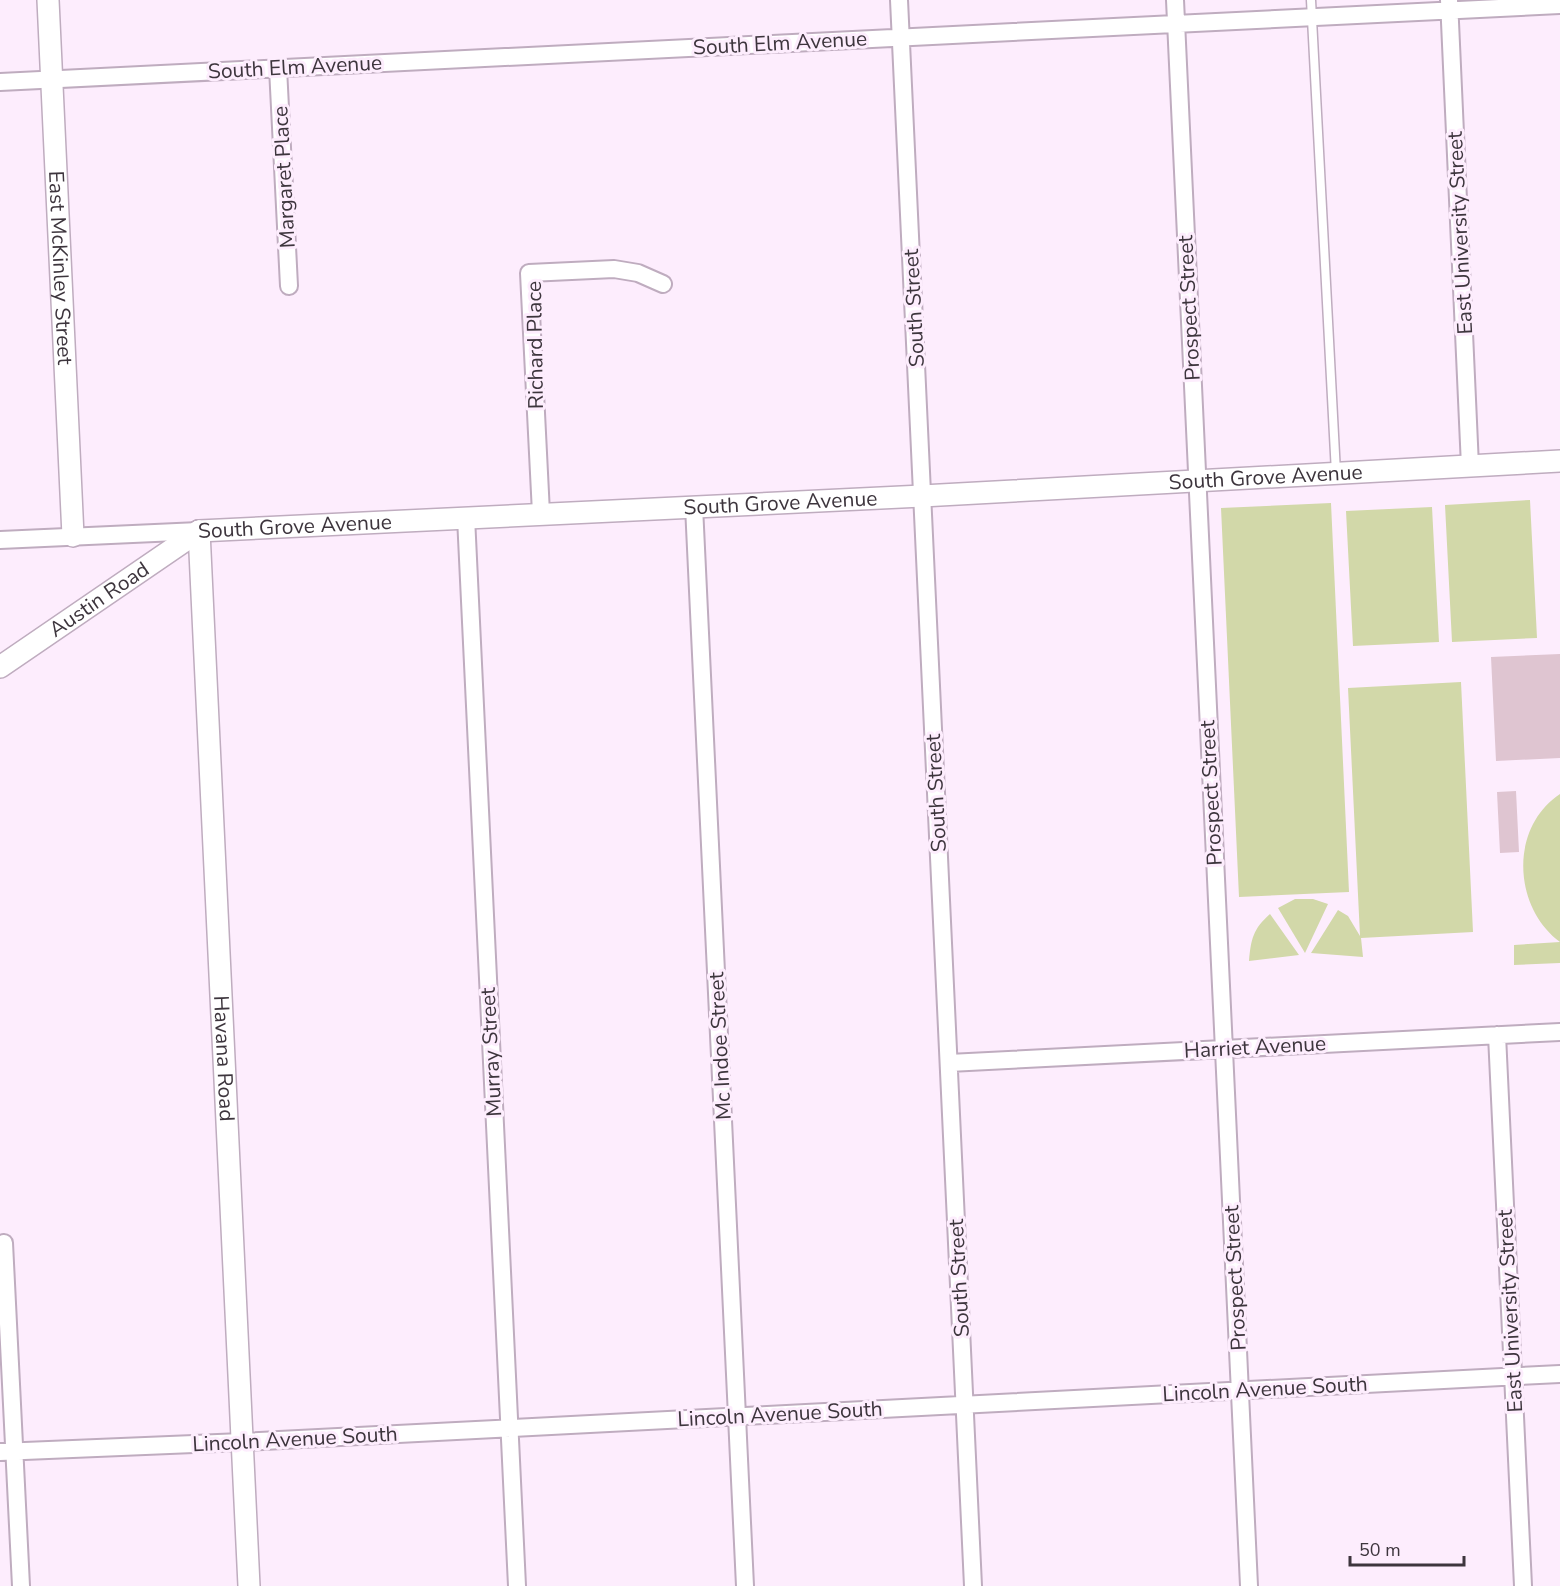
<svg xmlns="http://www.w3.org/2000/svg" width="1560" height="1586" viewBox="0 0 1560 1586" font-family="'Nunito Sans',sans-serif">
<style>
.green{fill:#d2d8a9}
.building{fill:#dfc5d1}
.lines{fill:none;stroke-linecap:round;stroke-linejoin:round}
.service-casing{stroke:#bfacbf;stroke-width:11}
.minor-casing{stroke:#bfacbf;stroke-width:20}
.tertiary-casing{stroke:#bfacbf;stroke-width:24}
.service{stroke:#fff;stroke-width:8}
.minor{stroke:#fff;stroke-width:16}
.tertiary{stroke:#fff;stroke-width:21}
.labels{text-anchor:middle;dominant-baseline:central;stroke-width:6;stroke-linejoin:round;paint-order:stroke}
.street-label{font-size:21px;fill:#3d353d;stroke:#fdedfd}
</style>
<rect width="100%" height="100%" fill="#fdedfd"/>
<!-- green -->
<path class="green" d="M1530,500L1537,638L1452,642L1445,505Z
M1331,503L1349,892L1239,897L1221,508Z
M1432,507L1439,642L1353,646L1346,511Z
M1461,682L1473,932L1361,938L1363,957L1311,953L1338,910L1348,916L1360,936L1348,688Z
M1560,794V942C1513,907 1509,828 1560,794Z
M1295,899H1313L1328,904L1305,953L1278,908Z
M1270,914L1299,955L1249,961C1251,939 1253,929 1270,914Z
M1560,942V963L1514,965V945Z"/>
<!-- building -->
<path class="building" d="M1560,654V758L1496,761L1491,657Z
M1516,791L1519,852L1500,853L1497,792Z"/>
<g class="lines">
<defs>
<path id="service" d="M1311,0L1336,473"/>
<path id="minor" d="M899,0L973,1586
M1175,0L1249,1586
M1449,0L1470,466
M278,68L289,286
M0,82L1560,5
M694,506L745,1586
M541,513L529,273L614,269L638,273L663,284
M466,517L517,1586
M0,540L199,531
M1497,1035L1523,1586
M949,1063L1560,1032
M4,1243L21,1586
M0,1452L242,1442L1560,1374"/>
<g id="tertiary">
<path id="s1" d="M48,0L73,536"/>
<path id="s2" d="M199,531L922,496L1560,461"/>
<path id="s3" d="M199,531L249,1586"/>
<path id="s4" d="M0,667L199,531"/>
</g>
</defs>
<!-- service casing -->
<use href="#service" class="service-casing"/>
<!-- minor casing -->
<use href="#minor" class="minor-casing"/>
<!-- tertiary casing -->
<use href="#tertiary" class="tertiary-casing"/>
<!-- service -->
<use href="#service" class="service"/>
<!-- minor -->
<use href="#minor" class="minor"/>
<!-- tertiary -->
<use href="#tertiary" class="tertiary"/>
</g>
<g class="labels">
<!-- street labels -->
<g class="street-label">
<text transform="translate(780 43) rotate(-3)">South Elm Avenue</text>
<text transform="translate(295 67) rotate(-3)">South Elm Avenue</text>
<text transform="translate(284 177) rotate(-93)">Margaret Place</text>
<text transform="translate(1460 233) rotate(-93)">East University Street</text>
<text stroke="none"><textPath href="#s1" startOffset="268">East McKinley Street</textPath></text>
<text transform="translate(914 308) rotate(-93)">South Street</text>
<text transform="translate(1189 308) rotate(-93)">Prospect Street</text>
<text transform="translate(535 345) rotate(-91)">Richard Place</text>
<text stroke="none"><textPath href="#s2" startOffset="1068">South Grove Avenue</textPath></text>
<text stroke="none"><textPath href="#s2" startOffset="582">South Grove Avenue</textPath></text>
<text stroke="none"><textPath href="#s2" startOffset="96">South Grove Avenue</textPath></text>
<text stroke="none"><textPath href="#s4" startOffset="120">Austin Road</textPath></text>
<text transform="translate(936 793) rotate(-93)">South Street</text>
<text transform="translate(1211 793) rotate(-93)">Prospect Street</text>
<text transform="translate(720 1046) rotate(-93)">Mc Indoe Street</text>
<text transform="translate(1255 1047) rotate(-3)">Harriet Avenue</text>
<text transform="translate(491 1052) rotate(-93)">Murray Street</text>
<text stroke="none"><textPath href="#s3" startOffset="528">Havana Road</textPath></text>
<text transform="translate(959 1278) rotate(-93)">South Street</text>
<text transform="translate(1235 1278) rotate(-93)">Prospect Street</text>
<text transform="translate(1510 1311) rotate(-93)">East University Street</text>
<text transform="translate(1265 1389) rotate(-3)">Lincoln Avenue South</text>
<text transform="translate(780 1414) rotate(-3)">Lincoln Avenue South</text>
<text transform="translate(295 1439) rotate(-3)">Lincoln Avenue South</text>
</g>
</g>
<!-- scale -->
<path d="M1350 1556v9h114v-9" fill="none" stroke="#3d353d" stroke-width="3"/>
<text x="1359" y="1556" font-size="18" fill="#3d353d" stroke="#fdedfd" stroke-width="4.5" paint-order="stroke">50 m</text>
</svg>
